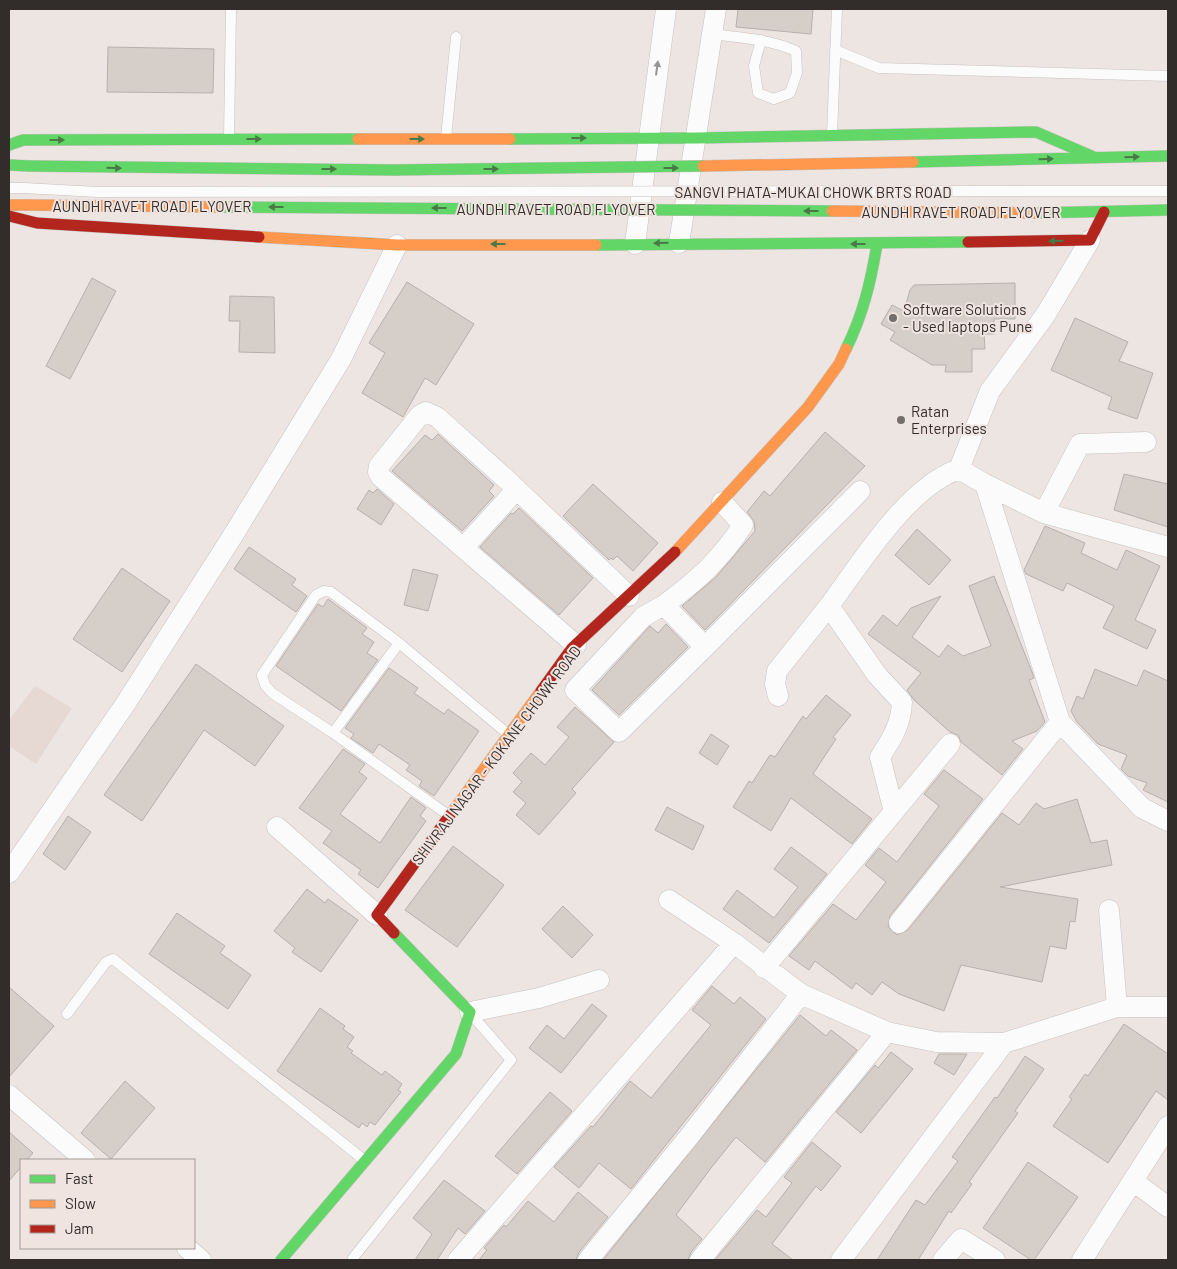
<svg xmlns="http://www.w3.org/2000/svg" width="1177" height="1269" viewBox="0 0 1177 1269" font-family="Barlow,sans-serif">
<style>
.built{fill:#e6d8d2}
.building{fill:#d6cec8;stroke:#b6b1ae}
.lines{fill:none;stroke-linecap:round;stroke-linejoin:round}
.lane-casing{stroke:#c7c2c0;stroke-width:11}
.street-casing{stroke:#c7c2c0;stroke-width:21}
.fast-casing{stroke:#c7c2c0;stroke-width:12}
.slow-casing{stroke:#c7c2c0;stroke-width:12}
.jam-casing{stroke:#c7c2c0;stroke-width:12}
.lane{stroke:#fcfbfb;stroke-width:10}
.street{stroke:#fcfbfb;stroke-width:20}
.fast{stroke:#63d668;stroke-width:11}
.slow{stroke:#ff974d;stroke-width:11}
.jam{stroke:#b3261e;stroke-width:11}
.lane-bridge-casing{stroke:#c7c2c0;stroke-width:11;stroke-linecap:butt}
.fast-bridge-casing{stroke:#c7c2c0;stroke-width:12;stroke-linecap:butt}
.slow-bridge-casing{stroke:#c7c2c0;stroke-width:12;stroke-linecap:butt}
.lane-bridge{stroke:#fcfbfb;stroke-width:10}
.fast-bridge{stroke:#63d668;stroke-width:11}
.slow-bridge{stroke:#ff974d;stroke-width:11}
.oneway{fill:#979493}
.oneway2{fill:#487946}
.poi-dot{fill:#736d6b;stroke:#efe4df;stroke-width:2}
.labels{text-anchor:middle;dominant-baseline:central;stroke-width:4;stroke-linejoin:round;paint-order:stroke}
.street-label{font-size:15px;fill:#322d2b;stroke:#efe4df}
.poi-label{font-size:15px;fill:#322d2b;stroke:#efe4df;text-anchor:start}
</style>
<rect width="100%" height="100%" fill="#ece5e2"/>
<!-- built -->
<path class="built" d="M35,686L72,708L36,764L9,746V720Z"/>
<!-- building -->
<path class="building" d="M738,9H813L811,34L736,27Z
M108,47L214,49L213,93L107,92Z
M92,278L116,291L70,379L46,366Z
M407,282L474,324L436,385L425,378L403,417L362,393L385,353L369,343Z
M1015,283V319H994V334H984L985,349H972V372H945L946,365H932L890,340L895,332L881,324L892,305L904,311L910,290L914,285Z
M230,296L274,297L275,353L239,352L240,321H229Z
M1075,318L1128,342L1119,361L1153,373L1137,419L1108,409L1112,397L1051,370Z
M825,432L865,466L705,630L682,606L716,577L755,531L754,521L747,512L764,491L770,496Z
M438,434L494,485L489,491L494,496L462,531L392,471L425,435L432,440Z
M1124,474L1168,484V527L1114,510Z
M593,484L658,543L633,571L617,556L613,560L611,558L609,560L563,516Z
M377,489L394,504L381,525L357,509L369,490L373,493Z
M519,508L593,578L559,615L480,547L511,513L513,514Z
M1045,526L1085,543L1081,553L1117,570L1126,550L1160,566L1135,620L1156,630L1147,649L1103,628L1114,606L1067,583L1063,591L1026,574L1024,570Z
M917,529L951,560L929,585L895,555Z
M249,547L296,579L292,585L307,596L296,612L234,569Z
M122,568L170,601L122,672L73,639Z
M413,569L438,575L428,611L404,605Z
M994,576L1032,672L1034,678L1029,680L1045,722L1037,731L1012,741L1023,749L1002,775L961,742L958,735L950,732L914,700L907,690L921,673L868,634L883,615L897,626L911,608L941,596L912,637L939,657L948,645L963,656L991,646L969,586Z
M328,599L367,628L362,634L374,642L367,653L378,660L341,711L276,666L318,604L323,607Z
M666,624L688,647L619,715L592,690L650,626L658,633Z
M196,664L284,726L255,766L204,730L142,821L104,795Z
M389,668L418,688L414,693L444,714L448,709L479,731L434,796L419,786L422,781L406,770L410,765L379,744L373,753L351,738L354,734L345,728Z
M1095,669L1137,686L1144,670L1168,681V802L1143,790L1147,783L1128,776L1121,769L1127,755L1098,744L1077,722L1071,711L1077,696L1083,699Z
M826,695L851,715L833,737L836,739L813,774L872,819L852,844L791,798L771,831L733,807L749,781L752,783L770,755L775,757L803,716L806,719Z
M575,707L614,742L572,789L576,793L539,835L516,815L526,803L513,792L522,782L513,773L531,753L545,765L569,737L557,727Z
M711,734L729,746L717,765L699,753Z
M343,749L365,764L359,772L367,778L340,814L380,843L411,797L426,808L420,816L426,821L378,888L358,874L361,870L323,843L332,831L299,808Z
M944,770L983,799L890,916L888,927L897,935L908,930L1002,813L1019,825L1036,803L1044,809L1077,799L1091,843L1107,840L1112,865L1000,887L1078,899L1075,922L1070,921L1066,949L1050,946L1042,982L961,965L944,1011L899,994L882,982L872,995L856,983L852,989L815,961L809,970L789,956L833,904L856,920L886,882L865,865L879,848L897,862L939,806L924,794Z
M667,807L704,826L693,850L655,830Z
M68,816L91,832L65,870L43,854Z
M453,846L504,885L457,947L405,910Z
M791,847L827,874L769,943L723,909L737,890L774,918L798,887L774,869Z
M307,889L325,903L328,899L358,920L321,972L292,952L295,948L274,931Z
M563,906L593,935L572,958L542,929Z
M177,913L225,946L220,953L251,975L228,1009L149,954Z
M712,986L734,1004L740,997L766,1019L631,1189L599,1163L579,1188L554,1167L591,1126L593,1127L630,1081L651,1098L711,1025L692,1010Z
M9,987L54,1026L9,1077Z
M592,1004L607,1016L561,1073L529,1048L547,1025L564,1039Z
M320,1008L345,1026L343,1029L354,1037L347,1047L353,1051L351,1053L382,1075L385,1071L402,1084L398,1090L401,1092L375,1125L370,1122L367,1127L362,1123L359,1128L277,1071Z
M800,1015L826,1036L831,1030L857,1050L765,1162L736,1137L711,1168L676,1215L702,1239L691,1252L688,1260H603Z
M1124,1024L1168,1054V1100L1156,1091L1108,1163L1053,1126L1072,1099L1069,1097L1085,1074L1088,1076Z
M891,1052L913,1069L861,1133L836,1112L875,1065L878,1068Z
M939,1054H967L954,1075L934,1063Z
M1025,1056L1044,1069L1015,1111L1018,1113L969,1182L972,1184L951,1213L949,1211L918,1260H877L916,1200L925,1205L958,1161L952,1157L995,1097L997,1098Z
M125,1081L155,1108L111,1159L81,1133Z
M550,1092L572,1111L517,1174L495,1156Z
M9,1132L33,1153L27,1160H21V1167L9,1181Z
M812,1142L841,1166L821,1191L816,1186L772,1244L793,1260H715L757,1210L766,1217L792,1183L784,1177Z
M1028,1162L1078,1197L1034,1260H1031L983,1228Z
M444,1180L485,1211L465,1234L458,1228L437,1260H415L432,1234L413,1218Z
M578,1192L608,1217L579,1252L576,1260H479L487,1250L484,1248L504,1225L506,1227L528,1201L554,1222Z"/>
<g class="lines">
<defs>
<path id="lane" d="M712,34C741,38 770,39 796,51L797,73L790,93L774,99L758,93L754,66L761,40
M835,50L879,68L1168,76
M832,135L837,9
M229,138L231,9
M446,138L456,37
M9,188H24
M1017,191H1168
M333,733L399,643
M448,815L333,733L272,693L265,685L262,675L316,595L324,591L331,592L399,643L508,734
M67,1014L106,962L113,959L364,1160
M353,1258L511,1060L471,1014"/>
<path id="street" d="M1090,240L1046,314L990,391L959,469L985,484L1060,722L1142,808L1168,821
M679,243L716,9
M635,244L666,9
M985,484L1044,513L1168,547
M722,502L743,525C720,560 697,581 664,605L705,647L860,491
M1044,513L1080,444L1146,442
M464,547L517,489
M664,605L643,617L575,690L619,732L705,647
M576,645L381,477L378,472L379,466L420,415L426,412L437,417L506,479L629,596
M778,696L775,684L777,671L829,606
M894,812L880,757C892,738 901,725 902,702L877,675L829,606C861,563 907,487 959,469
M277,827L377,915
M9,873L126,703L232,537L341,359L397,245
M669,900L734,943L801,994L887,1032L936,1042L1004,1043L1117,1007H1168
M1109,910L1117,1007
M899,923L1060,722
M764,968L950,744
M470,1012L539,998L599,980
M9,1095L85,1160
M1133,1181L1168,1207
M187,1248L201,1260
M458,1260L734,943
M588,1260L688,1138L801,994
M700,1260L887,1032
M841,1260L1004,1043
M943,1260L961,1239L995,1260
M1082,1260L1168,1126"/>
<path id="fast" d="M510,139L697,138L1036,132L1096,158
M9,145L23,140L358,139
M998,160L1168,156
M9,165L30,166
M1035,213L1168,210
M596,245L968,242
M846,349C863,315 871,281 877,244
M281,1260L456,1054L470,1012L394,933"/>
<path id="slow" d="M358,139H510
M9,205H27
M259,237L397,245H596
M675,552L808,407L839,364L846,349
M450,815L541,691"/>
<path id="jam" d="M9,216L37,223L259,237
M968,242L1090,240L1104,212
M541,691L572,648L675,552
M394,933L377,915L450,815"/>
</defs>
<!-- lane casing -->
<use href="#lane" class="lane-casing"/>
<!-- street casing -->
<use href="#street" class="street-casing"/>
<!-- fast casing -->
<use href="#fast" class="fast-casing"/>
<!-- slow casing -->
<use href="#slow" class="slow-casing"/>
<!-- jam casing -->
<use href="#jam" class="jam-casing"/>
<!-- lane -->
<use href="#lane" class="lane"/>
<!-- street -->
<use href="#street" class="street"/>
<!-- fast -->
<use href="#fast" class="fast"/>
<!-- slow -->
<use href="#slow" class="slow"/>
<!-- jam -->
<use href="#jam" class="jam"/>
<defs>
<path id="lane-bridge" d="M24,188L98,192L1017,191"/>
<path id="fast-bridge" d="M913,162L998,160
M30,166L393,170L703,166
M218,207L832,211"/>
<path id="slow-bridge" d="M703,166L913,162
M27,205L218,207
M832,211L1035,213"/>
</defs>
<!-- lane-bridge casing -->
<use href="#lane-bridge" class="lane-bridge-casing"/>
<!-- fast-bridge casing -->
<use href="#fast-bridge" class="fast-bridge-casing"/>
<!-- slow-bridge casing -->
<use href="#slow-bridge" class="slow-bridge-casing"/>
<!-- lane-bridge -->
<use href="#lane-bridge" class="lane-bridge"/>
<!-- fast-bridge -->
<use href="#fast-bridge" class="fast-bridge"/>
<!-- slow-bridge -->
<use href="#slow-bridge" class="slow-bridge"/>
</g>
<!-- one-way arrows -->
<defs><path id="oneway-solid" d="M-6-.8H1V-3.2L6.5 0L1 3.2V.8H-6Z" transform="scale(1.25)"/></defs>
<use class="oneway" href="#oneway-solid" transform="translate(657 68) rotate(-82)"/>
<g class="oneway2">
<use href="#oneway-solid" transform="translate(579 138)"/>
<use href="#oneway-solid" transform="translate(254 139)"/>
<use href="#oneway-solid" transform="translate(417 139)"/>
<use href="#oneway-solid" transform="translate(57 140)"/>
<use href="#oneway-solid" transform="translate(1132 157) rotate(-2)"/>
<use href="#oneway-solid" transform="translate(1046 159) rotate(-1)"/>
<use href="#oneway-solid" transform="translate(114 168) rotate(1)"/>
<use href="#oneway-solid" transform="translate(671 168)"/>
<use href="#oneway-solid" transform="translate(329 169)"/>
<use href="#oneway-solid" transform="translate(491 169)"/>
<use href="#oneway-solid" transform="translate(276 207) rotate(-180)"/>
<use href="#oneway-solid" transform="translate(439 208) rotate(-180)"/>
<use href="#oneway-solid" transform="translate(811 211) rotate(-180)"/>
<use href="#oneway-solid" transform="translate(1056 241) rotate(179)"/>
<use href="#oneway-solid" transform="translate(661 243) rotate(179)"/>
<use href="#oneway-solid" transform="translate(498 244) rotate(180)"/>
<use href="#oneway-solid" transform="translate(858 244) rotate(-180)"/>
</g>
<!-- markers -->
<g class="poi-dot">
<circle cx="893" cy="318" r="5"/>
<circle cx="901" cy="420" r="5"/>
</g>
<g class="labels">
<!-- street labels -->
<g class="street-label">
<text x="813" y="192">SANGVI PHATA-MUKAI CHOWK BRTS ROAD</text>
<text x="152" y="206">AUNDH RAVET ROAD FLYOVER</text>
<text x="556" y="209">AUNDH RAVET ROAD FLYOVER</text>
<text x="961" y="212">AUNDH RAVET ROAD FLYOVER</text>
<text transform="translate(496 755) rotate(-53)">SHIVRAJ NAGAR - KOKANE CHOWK ROAD</text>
</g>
<!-- poi labels -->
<g class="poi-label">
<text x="903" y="309">Software Solutions<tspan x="903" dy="17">- Used laptops Pune</tspan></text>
<text x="911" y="411">Ratan<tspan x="911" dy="17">Enterprises</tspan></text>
</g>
</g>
<!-- border -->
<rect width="1177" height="1269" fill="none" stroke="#322d2b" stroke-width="20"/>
<!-- legend -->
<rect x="20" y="1159" width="175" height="90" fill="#efe4df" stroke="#a39b97"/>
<rect x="30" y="1175" width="25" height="8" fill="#63d668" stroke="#a39b97"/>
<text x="65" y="1184" font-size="15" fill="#322d2b">Fast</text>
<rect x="30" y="1200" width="25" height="8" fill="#ff974d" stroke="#a39b97"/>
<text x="65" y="1209" font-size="15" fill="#322d2b">Slow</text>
<rect x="30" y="1225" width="25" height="8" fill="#b3261e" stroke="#a39b97"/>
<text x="65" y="1234" font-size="15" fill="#322d2b">Jam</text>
</svg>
